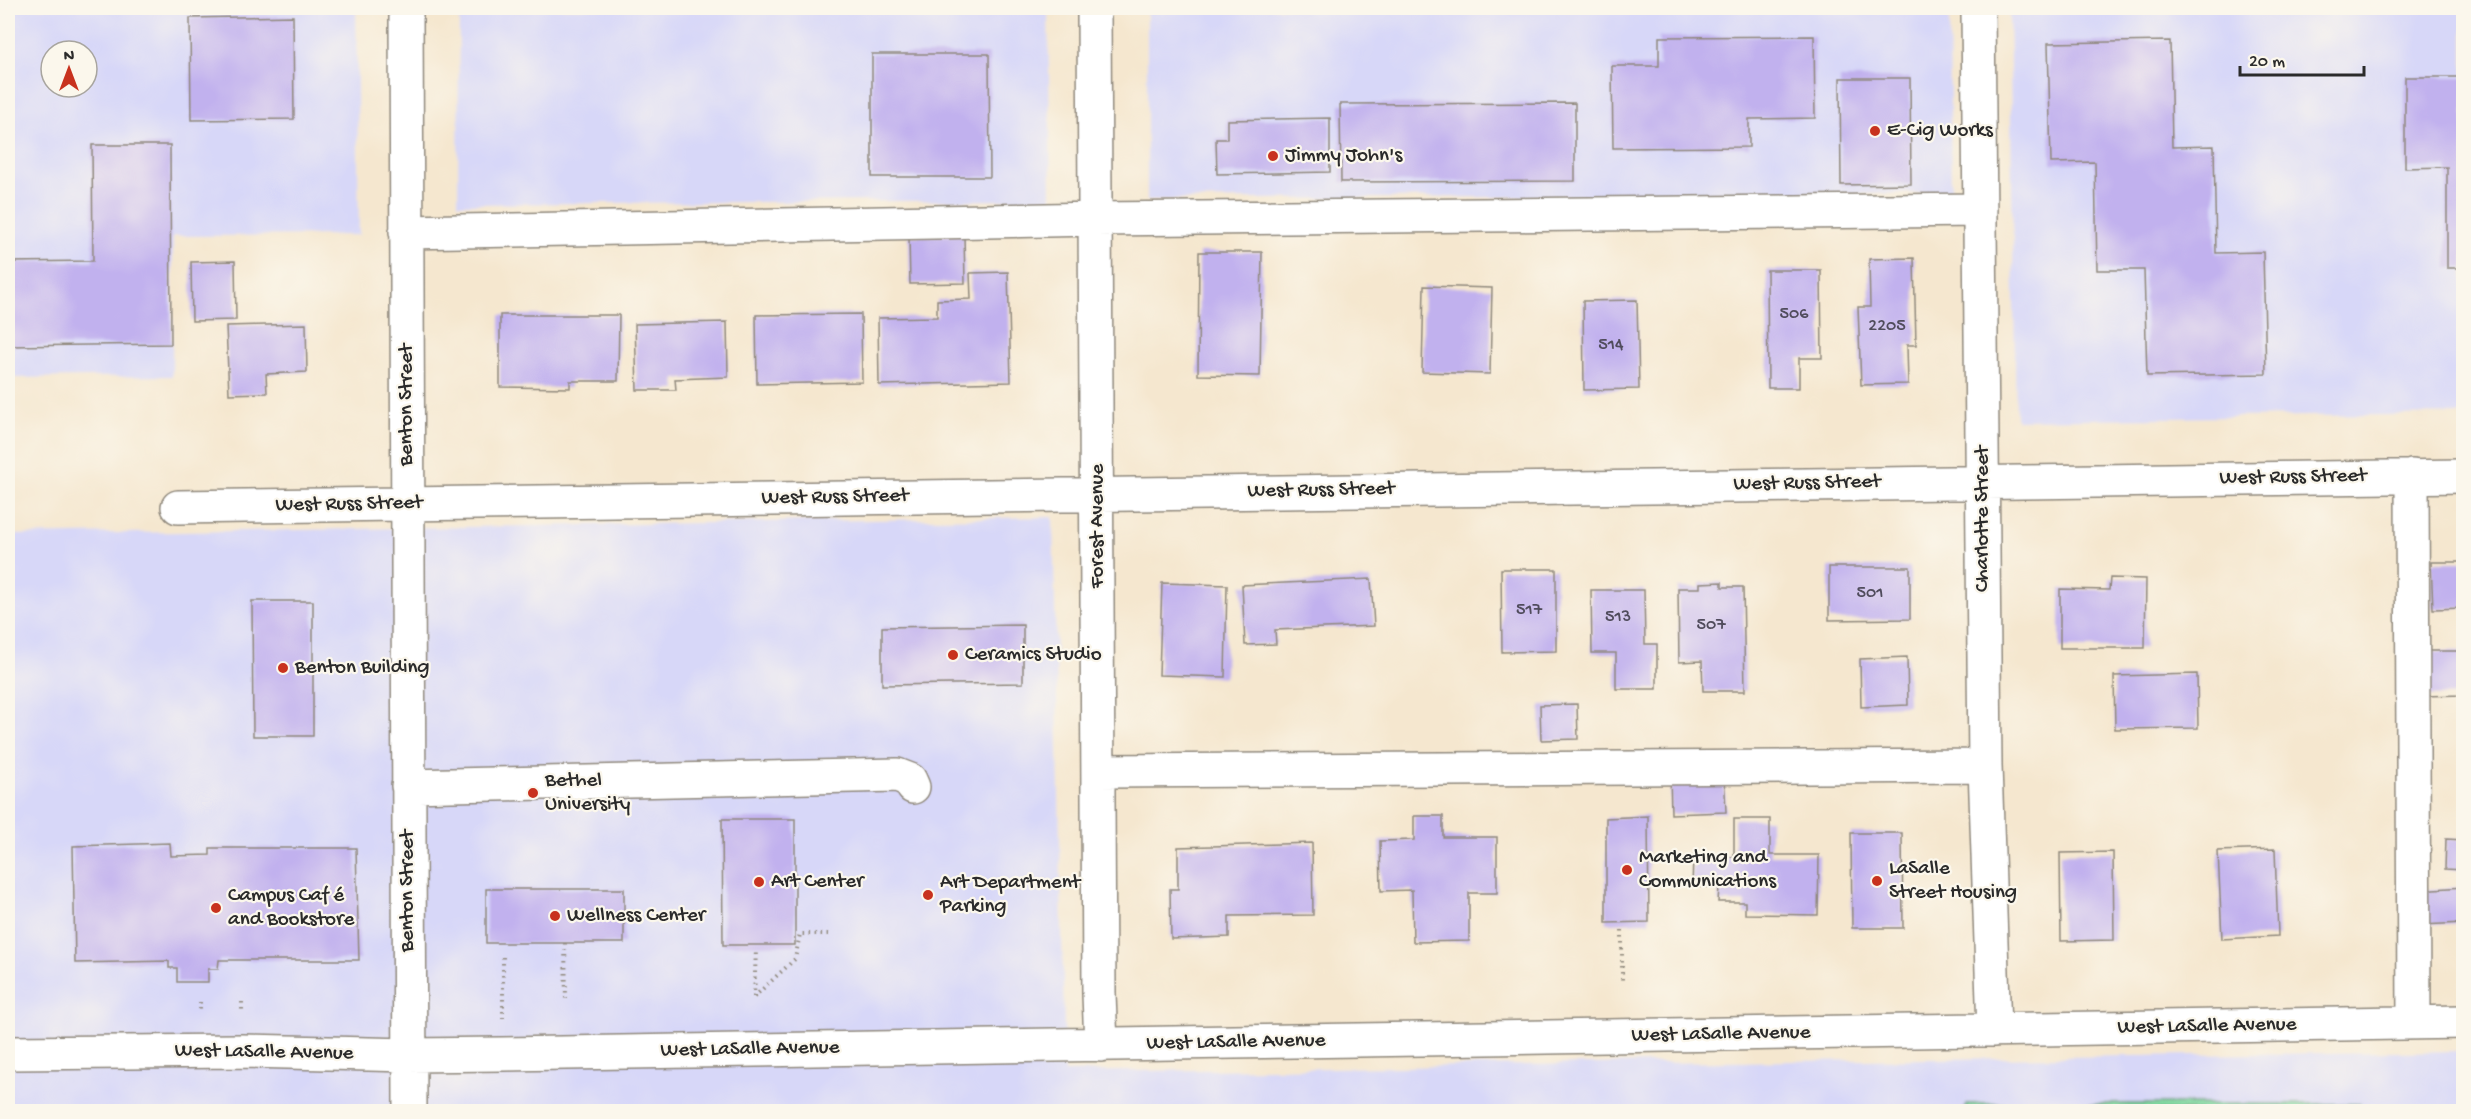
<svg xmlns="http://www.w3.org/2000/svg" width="2471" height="1119" viewBox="0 0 2471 1119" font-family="'Gochi Hand',sans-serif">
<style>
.built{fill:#d7d7f8;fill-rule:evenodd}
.green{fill:#7fd9a0;stroke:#558266;stroke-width:1.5}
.building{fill:#c1b1ee}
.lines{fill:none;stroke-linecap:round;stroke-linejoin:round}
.minor-casing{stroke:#90897d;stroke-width:36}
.path{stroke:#90897d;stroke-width:4;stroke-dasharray:1.5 4.5;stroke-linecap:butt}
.minor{stroke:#fff;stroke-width:33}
.poi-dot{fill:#c8321e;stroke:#fbf7ec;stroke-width:2}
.labels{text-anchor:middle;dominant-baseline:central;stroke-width:4.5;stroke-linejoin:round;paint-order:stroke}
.number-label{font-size:18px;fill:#504c5c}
.poi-label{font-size:21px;fill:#2b2b2b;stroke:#fbf7ec;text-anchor:start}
.street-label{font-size:21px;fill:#2b2b2b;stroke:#fbf7ec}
</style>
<rect width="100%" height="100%" fill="#fbf7ec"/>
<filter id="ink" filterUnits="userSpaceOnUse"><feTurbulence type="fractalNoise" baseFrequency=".0167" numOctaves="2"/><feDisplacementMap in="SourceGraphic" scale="12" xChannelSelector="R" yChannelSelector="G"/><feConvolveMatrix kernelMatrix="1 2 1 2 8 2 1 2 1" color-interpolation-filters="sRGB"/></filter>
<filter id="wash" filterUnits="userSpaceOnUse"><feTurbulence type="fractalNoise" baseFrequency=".008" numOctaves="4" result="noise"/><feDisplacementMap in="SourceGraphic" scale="24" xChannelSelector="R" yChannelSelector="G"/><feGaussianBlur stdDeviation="1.35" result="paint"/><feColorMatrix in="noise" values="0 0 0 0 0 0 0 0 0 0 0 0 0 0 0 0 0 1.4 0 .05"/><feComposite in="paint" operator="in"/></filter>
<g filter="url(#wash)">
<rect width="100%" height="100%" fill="#f5e7cf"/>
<!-- built -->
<path class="built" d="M8,8H356L359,235L173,236L172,376L8,378ZM51,51H87V87H51Z
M459,8H1048L1051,200L458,204Z
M1147,8H1949L1951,193L1147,200Z
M2009,8H2463V414L2016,420Z
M1053,517L1065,1072L2463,1051V1111H8V535Z"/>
<!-- green -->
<path class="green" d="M1966,1104H2359V1111H1965Z"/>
<g id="blocks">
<!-- building -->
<path class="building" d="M293,16L294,119L191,120L190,18Z
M1814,36L1815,118L1749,119V147L1613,148L1612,66H1659V37Z
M2170,41L2172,147L2214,146L2216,253L2263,252L2266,374L2147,376L2144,270H2097L2095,162L2051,163L2048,43Z
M872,54H989L990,177H872Z
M2405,77H2464V268H2447V167L2405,168Z
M1840,78H1910L1911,184L1841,185Z
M1575,103V181L1341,182L1340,104Z
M1330,118V172L1217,174L1216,139H1227V120Z
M92,145H170L171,344L8,346V262L93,261Z
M964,235L965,283L910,284L909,236Z
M1199,252H1262L1260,376L1198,375Z
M1914,258L1916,345H1907L1908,384L1861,385L1858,307H1870L1869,259Z
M235,261L236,320L192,321L191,262Z
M1767,270H1821L1822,358H1799V388H1768Z
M1008,272L1011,382L879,385L878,318L937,317V300L971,299L970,273Z
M1424,286L1492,288L1490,374L1422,372Z
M1637,300L1639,389L1584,390L1583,301Z
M861,314L862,382L757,384L756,315Z
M500,315H619L618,381H570V388L500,387Z
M727,322L728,377L675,379L676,390H637L635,324Z
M306,324L307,372L266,374L267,393L229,394L226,326Z
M2431,562H2464V608L2433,609Z
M1829,567H1910V619L1829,620Z
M1501,569H1556V651L1502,652Z
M2110,578L2146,579L2145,648H2060V589L2109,590Z
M1371,579L1374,626L1275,630L1276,644L1245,645L1242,585Z
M1722,582V587H1743L1745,691H1703L1702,661L1679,662L1678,588H1700V583Z
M1162,583L1227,585L1225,677L1159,675Z
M1591,590H1644L1645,644H1657V689H1616V653H1592Z
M252,601H313V736H253Z
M1023,625V683L882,685V627Z
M2422,651H2464V695L2422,696Z
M1907,657L1908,705L1861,707L1860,659Z
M2197,674L2198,728L2115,729L2114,676Z
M1577,704L1578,739L1541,740L1540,705Z
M1724,771L1726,812L1671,814L1670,773Z
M1414,816H1443V837H1497V893H1469V941L1413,942L1412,890L1381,891L1380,841L1414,840Z
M1648,816L1649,922L1606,923V818Z
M722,819H795V945H723Z
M1734,819H1770V855H1819L1818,915L1745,914V902H1718L1719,887H1692L1693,856L1734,857Z
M1851,833H1902L1903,928H1852Z
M2446,839L2464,840V870L2445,869Z
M170,843L171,856L210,855V848H356L359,960H219L218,969H208V982H177V968H169V961L75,963L73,846Z
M1312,843L1313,915L1229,916V937L1171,939L1170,889H1178V847Z
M2275,849L2278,936L2222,939L2218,851Z
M2113,852L2114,940L2061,941L2060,853Z
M2464,887V923L2421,925L2419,890Z
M486,889H624V943H486Z"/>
</g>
</g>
<g filter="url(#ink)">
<use href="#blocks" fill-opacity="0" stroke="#90897d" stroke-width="1.5"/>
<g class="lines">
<defs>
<path id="minor" d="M406,8L410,1112
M1094,8L1099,994L1101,1045
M1978,8L1985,766L1994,1030
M406,232L1096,219L1980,210
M2412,476L2414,1023
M178,507L2464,476
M1099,771L1985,766
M408,786L897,775L910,780L913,787
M8,1053L242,1051L409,1055L503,1054L2464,1022"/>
</defs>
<!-- minor casing -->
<use href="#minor" class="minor-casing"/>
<!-- path -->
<path class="path" d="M1622,930V984
M565,943L566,1000
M503,957V1018
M754,997L795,959L800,934H831
M754,997L756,950
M200,1002V1014
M242,1002V1014"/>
<!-- minor -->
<use href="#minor" class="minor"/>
</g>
</g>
<!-- markers -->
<g class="poi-dot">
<circle cx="1875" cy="131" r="6"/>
<circle cx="1273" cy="156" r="6"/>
<circle cx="953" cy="655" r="6"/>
<circle cx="283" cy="668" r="6"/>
<circle cx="533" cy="793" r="6"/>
<circle cx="1627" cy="870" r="6"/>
<circle cx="1877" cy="881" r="6"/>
<circle cx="759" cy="882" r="6"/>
<circle cx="928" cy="895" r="6"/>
<circle cx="216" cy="908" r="6"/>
<circle cx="555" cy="916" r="6"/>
</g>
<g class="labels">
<!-- number labels -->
<g class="number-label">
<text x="1794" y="314">506</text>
<text x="1887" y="326">2205</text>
<text x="1611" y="345">514</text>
<text x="1870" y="593">501</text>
<text x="1529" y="610">517</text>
<text x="1618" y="617">513</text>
<text x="1711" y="625">507</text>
</g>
<!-- poi labels -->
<g class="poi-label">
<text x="1887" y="131">E-Cig Works</text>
<text x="1285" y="156">Jimmy John's</text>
<text x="965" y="655">Ceramics Studio</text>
<text x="295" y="668">Benton Building</text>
<text x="545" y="781">Bethel<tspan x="545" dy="24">University</tspan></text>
<text x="1639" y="858">Marketing and<tspan x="1639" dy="24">Communications</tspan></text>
<text x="1889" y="869">LaSalle<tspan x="1889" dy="24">Street Housing</tspan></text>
<text x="771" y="882">Art Center</text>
<text x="940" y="883">Art Department<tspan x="940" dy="24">Parking</tspan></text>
<text x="228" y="896">Campus Caf é<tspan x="228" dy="24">and Bookstore</tspan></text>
<text x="567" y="916">Wellness Center</text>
</g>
<!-- street labels -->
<g class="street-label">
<text transform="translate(407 405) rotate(-90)">Benton Street</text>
<text transform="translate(2293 478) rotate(-1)">West Russ Street</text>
<text transform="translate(1807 484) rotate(-1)">West Russ Street</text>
<text transform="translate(1321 491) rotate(-1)">West Russ Street</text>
<text transform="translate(835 498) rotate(-1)">West Russ Street</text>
<text transform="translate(349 505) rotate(-1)">West Russ Street</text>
<text transform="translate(1983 519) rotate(-90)">Charlotte Street</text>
<text transform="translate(1098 526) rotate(-90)">Forest Avenue</text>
<text transform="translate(408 891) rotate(-90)">Benton Street</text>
<text transform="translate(2207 1027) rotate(-1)">West LaSalle Avenue</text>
<text transform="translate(1721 1035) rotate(-1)">West LaSalle Avenue</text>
<text transform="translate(1236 1043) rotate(-1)">West LaSalle Avenue</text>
<text transform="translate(750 1050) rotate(-1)">West LaSalle Avenue</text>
<text transform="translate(264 1053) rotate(1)">West LaSalle Avenue</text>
</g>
</g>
<!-- margin -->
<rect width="2471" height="1119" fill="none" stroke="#fbf7ec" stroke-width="30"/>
<!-- north arrow -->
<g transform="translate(69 69)"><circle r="28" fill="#fbf7ec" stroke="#a8a59f" stroke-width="1.5"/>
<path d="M0-4.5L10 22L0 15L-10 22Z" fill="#c8321e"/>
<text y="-9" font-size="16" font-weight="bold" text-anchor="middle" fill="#2b2b2b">N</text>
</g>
<!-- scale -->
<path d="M2240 66v9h124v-9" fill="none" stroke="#2b2b2b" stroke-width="3"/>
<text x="2249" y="66" font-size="18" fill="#2b2b2b" stroke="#fbf7ec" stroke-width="4.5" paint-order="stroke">20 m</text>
</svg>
